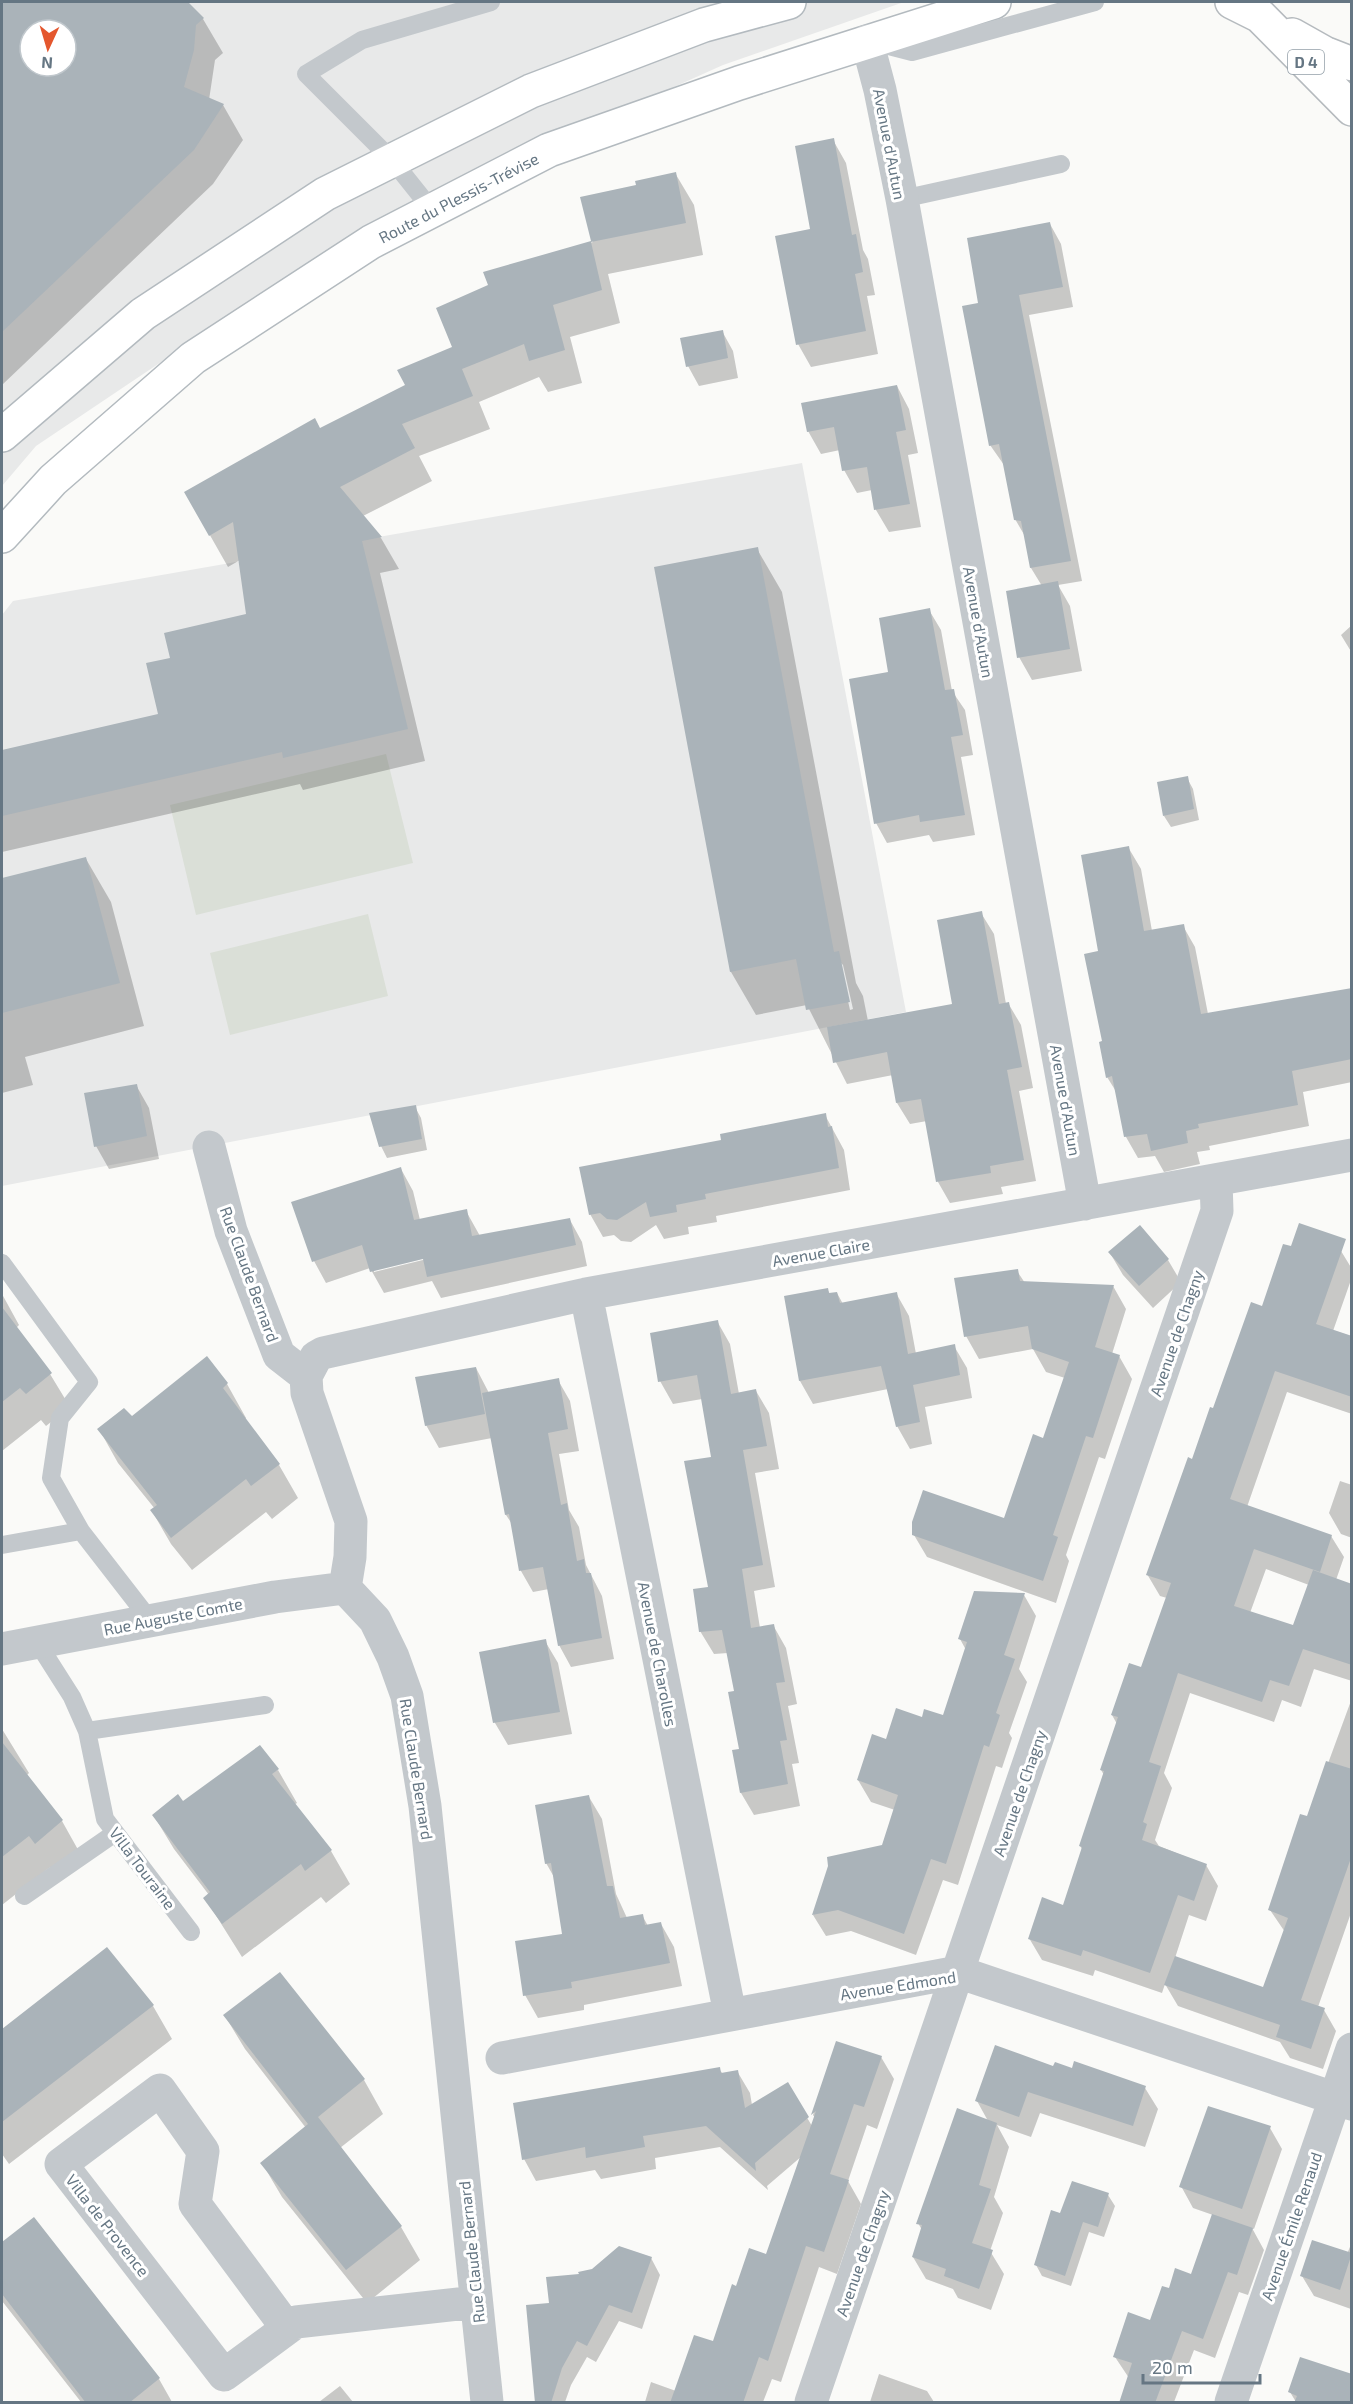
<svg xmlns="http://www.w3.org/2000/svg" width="1353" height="2404" viewBox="0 0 1353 2404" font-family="'Exo 2',sans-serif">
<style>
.built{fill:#e8e9e9;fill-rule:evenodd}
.green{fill:#dadfd7}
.shadow{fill:#0003;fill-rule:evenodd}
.building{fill:#aab3b9;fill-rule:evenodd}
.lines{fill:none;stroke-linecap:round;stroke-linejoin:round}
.secondary-casing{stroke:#b3babf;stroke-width:36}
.primary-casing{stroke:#b5babe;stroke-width:36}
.lane{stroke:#c3c8cc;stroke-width:18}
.street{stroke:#c3c8cc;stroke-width:33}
.secondary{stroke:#fff;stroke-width:33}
.primary{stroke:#fff;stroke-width:33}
.labels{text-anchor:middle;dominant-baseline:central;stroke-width:6;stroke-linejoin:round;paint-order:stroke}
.shield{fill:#fff;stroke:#939fa8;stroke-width:1.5}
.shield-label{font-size:15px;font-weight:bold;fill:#657683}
.street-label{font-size:16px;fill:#657683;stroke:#fff}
</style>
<rect width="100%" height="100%" fill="#fafaf8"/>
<!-- built -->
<path class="built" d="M2,2H904L723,65L362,227L36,446L2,486ZM30,30H66V66H30Z
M802,463L906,1012L2,1186V615L13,601Z"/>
<!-- green -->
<path class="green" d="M386,754L413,863L196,915L170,805Z
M368,914L388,996L230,1035L210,953Z"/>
<!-- shadow -->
<path class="shadow" d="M2,2H186L203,19L223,53L215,60L209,100L223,105L243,140L213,184L2,385ZM30,30H66V66H30Z
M833,140L846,163L863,250L868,259L875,295L867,296L878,354L811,367L798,344L812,230Z
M675,173L694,205L703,255L608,274L620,323L570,337L582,383L548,392L539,377L479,402L490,429L419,456L432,481L363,516L381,538L399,569L380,573L425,761L303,790L300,784L2,852V751L159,715L172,659L248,616L240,560L228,567L186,493L320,430L407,385L454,348L490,286L485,273L593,242L582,198L638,186Z
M1050,224L1061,244L1073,307L1029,315L1082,581L1058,585L1070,606L1082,671L1032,680L1019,657L1042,586L1031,568L1026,538L1015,519L1004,465L990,445L980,304Z
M722,331L733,351L738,378L699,386L688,366Z
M897,386L909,409L918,453L908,455L921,527L889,532L876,510L872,490L857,493L844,470L840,450L821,454L808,431Z
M757,549L782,592L856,983L863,996L868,1021L954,1005L981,913L994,934L1006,1004L1008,1003L1021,1025L1033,1088L1019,1091L1036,1181L1001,1187L1003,1194L950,1203L938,1182L927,1121L910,1124L897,1103L893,1075L847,1084L807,1005L756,1015L731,972ZM839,961L843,965L853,1009L850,1010Z
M929,610L941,630L952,691L965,710L973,755L961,757L975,835L933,842L929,835L887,843L876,823L890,673Z
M1352,625V653L1341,635Z
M1187,778L1193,789L1199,820L1171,827L1164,816Z
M1128,847L1141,869L1152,931L1183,926L1195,947L1208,1014L1352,990V1082L1303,1092L1309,1126L1209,1146L1210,1150L1197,1152L1200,1164L1164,1172L1155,1156L1138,1158L1126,1137L1117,1093L1107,1077L1100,953Z
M86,859L111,902L144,1026L25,1057L33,1085L2,1093V880Z
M136,1085L149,1108L159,1159L109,1169L96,1146Z
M415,1107L421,1118L427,1150L387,1158L381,1146Z
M825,1115L844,1150L850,1190L716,1216L717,1222L688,1227L689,1234L664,1239L656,1225L631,1242L621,1241L614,1235L603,1237L590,1214Z
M401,1169L413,1191L420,1220L466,1211L480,1236L570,1220L582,1242L587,1266L441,1298L432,1281L384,1293L370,1268L326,1283L314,1261ZM430,1255L431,1258L374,1272V1269Z
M1341,1251L1352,1269V1277L1333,1331L1352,1338V1414L1287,1392L1247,1507L1331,1536L1344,1557L1336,1580L1352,1585V1681L1314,1669L1301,1707L1282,1700L1274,1722L1190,1693L1164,1773L1172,1788L1155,1840L1159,1846L1206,1865L1218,1886L1206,1921L1189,1915L1175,1958L1264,1989L1285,1932L1270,1910L1308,1818L1352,1698V1910L1318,2007L1324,2010L1336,2031L1323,2069L1290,2058L1280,2042L1178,2006L1165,1984L1162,1993L1095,1970L1093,1976L1042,1960L1029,1938L1064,1907L1082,1849L1080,1846L1104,1775L1101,1770L1117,1724L1112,1715L1142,1669L1167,1598L1160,1596L1147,1574L1214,1410L1263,1308ZM1266,1569L1309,1585L1294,1627L1250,1613Z
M1110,1253L1168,1260L1181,1282L1153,1308L1123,1275Z
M1017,1271L1025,1283L1113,1286L1126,1309L1112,1354L1119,1356L1132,1379L1105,1459L1099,1457L1066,1555L1069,1561L1056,1603L927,1557L914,1535L1005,1520L1044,1440L1065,1378L1046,1372L1033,1349L979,1359L966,1336Z
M827,1289L830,1294L837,1293L843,1304L896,1293L909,1316L916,1354L954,1346L967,1368L972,1398L925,1407L932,1444L910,1449L897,1426L888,1389L813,1404L800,1381L786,1297Z
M2,1294L19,1325L16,1328L50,1374L70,1407L46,1426L41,1420L2,1451Z
M717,1321L730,1344L739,1394L756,1391L769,1413L779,1469L755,1473L775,1587L754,1591L760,1628L773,1625L786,1648L797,1704L788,1706L799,1763L792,1764L800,1806L754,1815L741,1793V1750L736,1692L728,1653L714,1654L700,1631L709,1589L712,1458L702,1399L673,1404L660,1381Z
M207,1358L227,1384L246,1418L245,1419L279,1465L298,1498L272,1519L266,1512L192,1570L171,1544L152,1511L155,1509L118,1463L99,1429L132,1418Z
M476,1368L489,1393L558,1380L570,1401L579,1451L559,1454L569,1510L579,1527L586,1565L602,1596L614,1659L571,1667L559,1645L549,1589L533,1592L521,1571L512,1524L506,1515L492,1438L439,1448L426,1425Z
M1340,1481L1352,1485V1538L1341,1534L1329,1513Z
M1024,1595L1036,1616L1019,1669L1027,1682L1009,1733L1012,1738L1002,1768L996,1766L958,1885L943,1880L916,1955L851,1931L826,1936L813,1915L883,1846L895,1810L871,1802L858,1780L887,1741L923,1719L944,1717L966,1650L960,1639Z
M545,1641L558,1663L572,1734L508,1745L495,1723L481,1654Z
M2,1729L29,1773L26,1776L62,1821L81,1855L49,1868L2,1905Z
M278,1770L297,1803L294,1805L331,1851L350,1884L326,1903L321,1897L242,1957L205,1898L209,1895L174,1849L154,1816L183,1803Z
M589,1797L602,1819L616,1894L627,1918L642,1915L648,1926L661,1924L674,1947L682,1986L584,2005V2010L538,2018L525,1995L564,1935L554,1877L546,1863Z
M107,1949L153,2006L172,2039L9,2164L2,2154V2031Z
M279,1974L364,2080L383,2114L340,2148L401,2227L420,2260L367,2303L282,2197L262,2163L306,2128L245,2049L225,2016Z
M837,2043L881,2057L894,2079L877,2129L867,2125L848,2181L861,2204L837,2274L819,2267L781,2382L772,2379L763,2402H645L651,2382L676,2391L714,2343L737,2288L767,2256L802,2156L767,2186L768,2190L720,2147L655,2158L656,2169L601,2179L595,2170L536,2181L524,2159L719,2069L723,2074L737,2071L750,2093L752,2105L787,2084L812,2126L815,2118L813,2115Z
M1054,2068L1145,2088L1158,2109L1145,2147L1040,2113L1031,2137L997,2125L1009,2147L994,2197L1003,2213L990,2251L1004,2274L991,2310L958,2298L953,2289L926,2279L913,2257L922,2230L918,2223L988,2121L977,2101Z
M1270,2128L1282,2149L1254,2229L1252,2228L1264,2250L1248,2295L1239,2292L1215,2358L1194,2350L1174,2402H1121L1129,2378L1115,2357L1151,2322L1170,2289L1192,2276L1213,2215L1193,2208L1181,2186Z
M1108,2195L1115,2206L1104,2237L1089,2232L1071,2286L1042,2276L1036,2265L1061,2215Z
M34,2219L159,2379L172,2402H81L2,2301V2243Z
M1352,2242V2308L1351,2309L1314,2296L1302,2276L1347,2254Z
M651,2258L660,2275L642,2329L619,2321L596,2362L587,2357L571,2385L565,2402H537L551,2304L580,2275Z
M879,2374L927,2391L934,2402H870Z
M1352,2375L1296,2402L1290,2392Z
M340,2386L353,2402H319Z"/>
<!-- building -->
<path class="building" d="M2,2H188L204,18L196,25L194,50L184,87L224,104L194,150L2,332ZM30,30H66V66H30Z
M834,138L852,235L856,234L863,272L855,274L866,331L796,345L775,236L810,229L795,146Z
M676,172L686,223L591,242L602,290L553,305L565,350L529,361L524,344L462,369L473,396L402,424L415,448L340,487L382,537L362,541L408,729L283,758L282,752L2,816V750L158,714L146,663L170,658L164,633L246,614L233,522L209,536L184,492L315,418L320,428L405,385L397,370L452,347L436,308L488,285L483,272L591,241L580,197L636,185L635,181Z
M1050,222L1063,287L1019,295L1071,561L1030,568L1021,521L1014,520L999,444L989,446L962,306L978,303L967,238Z
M723,330L728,358L686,367L680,338Z
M897,385L906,430L896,432L910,504L874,510L867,467L842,471L834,427L807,432L801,403Z
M758,547L834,952L839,951L850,1002L806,1010L796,959L730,972L654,567Z
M1058,581L1070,649L1017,658L1006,591Z
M930,608L945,690L954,689L963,735L951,737L965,815L920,822L919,815L874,824L849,679L888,672L879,618Z
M1188,776L1194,809L1163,816L1157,782Z
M1129,846L1144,931L1184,924L1201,1014L1352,988V1059L1292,1071L1298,1105L1198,1124L1199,1128L1186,1131L1188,1143L1151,1151L1147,1134L1124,1137L1112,1076L1106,1078L1099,1042L1102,1041L1084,954L1098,951L1081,855Z
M86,857L120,983L2,1013V878Z
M982,911L999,1004L1009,1002L1022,1067L1007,1070L1024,1160L990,1166L991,1173L936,1182L921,1099L896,1103L887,1052L833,1063L827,1027L952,1004L937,920Z
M137,1084L147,1136L94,1147L84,1093Z
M416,1105L422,1139L379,1147L369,1113Z
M826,1113L828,1127L832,1126L839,1168L705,1194L706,1199L676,1205L677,1212L650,1217L646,1202L617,1220L607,1219L600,1213L589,1215L579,1167L721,1140L720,1134Z
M401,1167L414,1220L467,1209L472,1236L570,1218L576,1245L427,1277L423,1259L370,1272L362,1245L312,1262L291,1202Z
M1299,1223L1346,1239L1316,1324L1352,1336V1397L1275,1371L1230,1499L1332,1535L1320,1572L1254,1549L1234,1606L1293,1625L1313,1570L1352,1584V1665L1303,1649L1289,1686L1270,1680L1262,1702L1178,1673L1149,1762L1161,1766L1143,1822L1147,1824L1142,1840L1207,1864L1194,1901L1178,1895L1150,1973L1083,1950L1081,1956L1028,1939L1042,1897L1063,1905L1082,1847L1079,1846L1104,1771L1100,1770L1118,1717L1111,1715L1129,1663L1141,1667L1171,1583L1146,1575L1188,1457L1192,1459L1210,1407L1213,1408L1251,1302L1262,1306L1283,1244L1291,1246Z
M1140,1225L1169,1259L1139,1286L1108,1252Z
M1018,1269L1020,1281L1114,1285L1095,1347L1120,1355L1093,1438L1086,1436L1053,1535L1058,1537L1043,1581L912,1535V1522L923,1490L1004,1518L1033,1434L1043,1438L1069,1362L1032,1349L1028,1326L964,1337L954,1278Z
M828,1288L829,1293L837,1292L840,1303L897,1292L908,1354L955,1344L960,1375L913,1385L920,1422L896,1427L881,1366L799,1381L784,1296Z
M2,1307L52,1373L26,1394L20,1388L2,1402Z
M718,1320L731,1394L756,1389L767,1446L743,1450L763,1565L742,1569L751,1628L774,1624L785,1682L776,1683L787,1740L780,1741L788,1784L740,1793L732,1750L739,1749L728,1692L734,1691L722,1630L699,1632L693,1589L708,1587L684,1461L711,1457L697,1375L658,1382L650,1333Z
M207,1356L228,1383L223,1388L280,1464L251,1486L246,1479L171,1538L150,1510L157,1505L97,1429L124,1408L132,1416Z
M476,1367L485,1414L425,1426L415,1377Z
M559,1378L568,1429L548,1433L561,1505L567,1503L577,1561L584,1559L586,1573H591L602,1638L558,1646L543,1567L519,1571L509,1514L505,1515L482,1393Z
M974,1591L1025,1593L1004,1655L1015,1659L996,1713L1000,1715L989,1747L984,1745L946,1864L931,1859L904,1934L838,1910L812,1915L828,1866L827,1857L882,1845L898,1795L857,1780L872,1734L886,1739L896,1708L922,1717L924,1709L943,1715L967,1642L958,1639Z
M546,1639L560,1712L493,1723L479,1652Z
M2,1742L63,1820L35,1844L29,1836L2,1857Z
M260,1745L279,1769L272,1774L332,1850L305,1871L301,1864L222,1924L203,1898L210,1892L152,1815L178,1794L183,1801Z
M1326,1761L1352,1769V1855L1301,2000L1325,2008L1311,2049L1276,2037L1280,2025L1164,1985L1175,1956L1263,1987L1288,1918L1268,1910L1300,1814L1307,1816Z
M589,1795L607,1886H613L620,1918L643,1914L645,1925L661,1922L670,1963L571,1982L572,1988L523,1996L515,1941L562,1934L551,1863L545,1864L535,1805Z
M107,1947L154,2005L2,2122V2029Z
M280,1972L365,2079L318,2117L402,2226L346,2270L260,2163L308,2124L223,2015Z
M836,2041L882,2056L864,2107L854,2104L830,2174L849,2180L824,2252L806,2246L768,2361L759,2357L743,2403H670L694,2335L713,2341L732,2284L736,2286L749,2248L766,2254L816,2111L811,2115Z
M995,2045L1053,2066L1055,2062L1072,2068L1074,2061L1146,2086L1133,2126L1028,2092L1019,2117L975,2101Z
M720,2067L721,2073L738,2070L745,2108L788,2082L809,2117L755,2163L756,2171L706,2126L643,2136L645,2147L586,2158L585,2147L522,2160L513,2103Z
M1208,2106L1271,2126L1242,2209L1179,2187Z
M957,2108L997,2123L979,2185L991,2189L972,2243L993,2250L979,2289L944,2276L946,2269L912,2257L922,2225L916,2224Z
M1072,2181L1109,2193L1098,2227L1083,2222L1065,2276L1034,2265L1051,2210L1060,2213Z
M1212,2214L1253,2228L1237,2275L1228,2272L1203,2339L1182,2331L1155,2403H1119L1132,2363L1113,2357L1128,2312L1150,2320L1162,2286L1169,2288L1175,2268L1191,2274Z
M34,2217L160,2378L129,2403H86L2,2294V2242Z
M1312,2240L1352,2253L1340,2290L1300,2276Z
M619,2246L652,2257L632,2313L609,2305L587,2346L577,2341L562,2368L551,2403H535L526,2305L549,2303L546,2277L579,2274L578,2272L592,2269Z
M1300,2357L1352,2374V2403H1294L1297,2396L1288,2392Z"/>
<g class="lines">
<defs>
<g id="secondary">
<path d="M2,435L143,314L325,194L531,91L704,25L789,2"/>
<path id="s1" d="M2,536L53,480L193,358L371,242L549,150L739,83L994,2"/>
</g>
<path id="primary" d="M1232,2L1260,16L1352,109
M1292,35L1324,53L1352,64"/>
</defs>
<!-- secondary casing -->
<use href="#secondary" class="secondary-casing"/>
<!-- primary casing -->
<use href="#primary" class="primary-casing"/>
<!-- lane -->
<path class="lane" d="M877,43L912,52L1095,2
M902,199L1061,164
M432,210L392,160L306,74L362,40L491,2
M2,1263L89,1382L60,1418L51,1478L81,1531
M2,1545L81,1531L150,1620
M37,1642L72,1697L87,1731L105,1819L191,1932
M87,1731L265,1705
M24,1896L115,1833"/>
<!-- street -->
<path class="street" d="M867,41L880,90L902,199L1085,1204
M209,1147L231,1231L279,1355L306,1376L307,1393L351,1521L350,1557L345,1588
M586,1294L730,2014
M306,1376L316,1357L323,1353L586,1294L1352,1155
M345,1588L375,1620L393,1657L407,1696L425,1806L487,2402
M2,1649L275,1597L345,1588
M502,2058L958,1972L1352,2104
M287,2328L195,2204L203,2151L160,2090L61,2164L224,2375L296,2322L476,2302
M811,2402L1217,1211L1216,1181
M1231,2402L1352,2049"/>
<!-- secondary -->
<use href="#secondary" class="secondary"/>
<!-- primary -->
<use href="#primary" class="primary"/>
</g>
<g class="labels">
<!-- shield labels -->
<rect class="shield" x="1288" y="50" width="36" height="24" rx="4.5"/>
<g class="shield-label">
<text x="1306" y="62">D 4</text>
</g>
<!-- street labels -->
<g class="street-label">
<text transform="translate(890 144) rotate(79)">Avenue d'Autun</text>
<text stroke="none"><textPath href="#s1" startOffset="572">Route du Plessis-Trévise</textPath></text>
<text transform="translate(979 622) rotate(80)">Avenue d'Autun</text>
<text transform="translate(1066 1100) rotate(80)">Avenue d'Autun</text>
<text transform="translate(821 1252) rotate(-10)">Avenue Claire</text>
<text transform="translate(250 1274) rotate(70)">Rue Claude Bernard</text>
<text transform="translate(1176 1333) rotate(-71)">Avenue de Chagny</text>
<text transform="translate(173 1616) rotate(-11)">Rue Auguste Comte</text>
<text transform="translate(658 1654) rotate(79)">Avenue de Charolles</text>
<text transform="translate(417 1769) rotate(81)">Rue Claude Bernard</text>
<text transform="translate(1019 1793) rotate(-71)">Avenue de Chagny</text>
<text transform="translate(143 1868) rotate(53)">Villa Touraine</text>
<text transform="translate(898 1985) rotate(-9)">Avenue Edmond</text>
<text transform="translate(108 2225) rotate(52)">Villa de Provence</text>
<text transform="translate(1291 2226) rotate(-71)">Avenue Émile Renaud</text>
<text transform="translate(471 2252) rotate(-96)">Rue Claude Bernard</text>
<text transform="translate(862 2253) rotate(-71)">Avenue de Chagny</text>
</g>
</g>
<!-- border -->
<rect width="1353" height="2404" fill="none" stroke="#657683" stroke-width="6"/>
<!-- north arrow -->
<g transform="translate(48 48) rotate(184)"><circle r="28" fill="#ffffff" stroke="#c1c8cd" stroke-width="1.5"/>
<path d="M0-4.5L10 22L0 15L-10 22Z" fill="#e4572e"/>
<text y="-9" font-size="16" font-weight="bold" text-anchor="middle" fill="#657683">N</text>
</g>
<!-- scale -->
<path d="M1143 2374v9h117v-9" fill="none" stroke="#657683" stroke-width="3"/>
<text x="1152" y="2374" font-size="18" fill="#657683" stroke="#ffffff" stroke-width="4.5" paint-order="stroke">20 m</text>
</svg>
